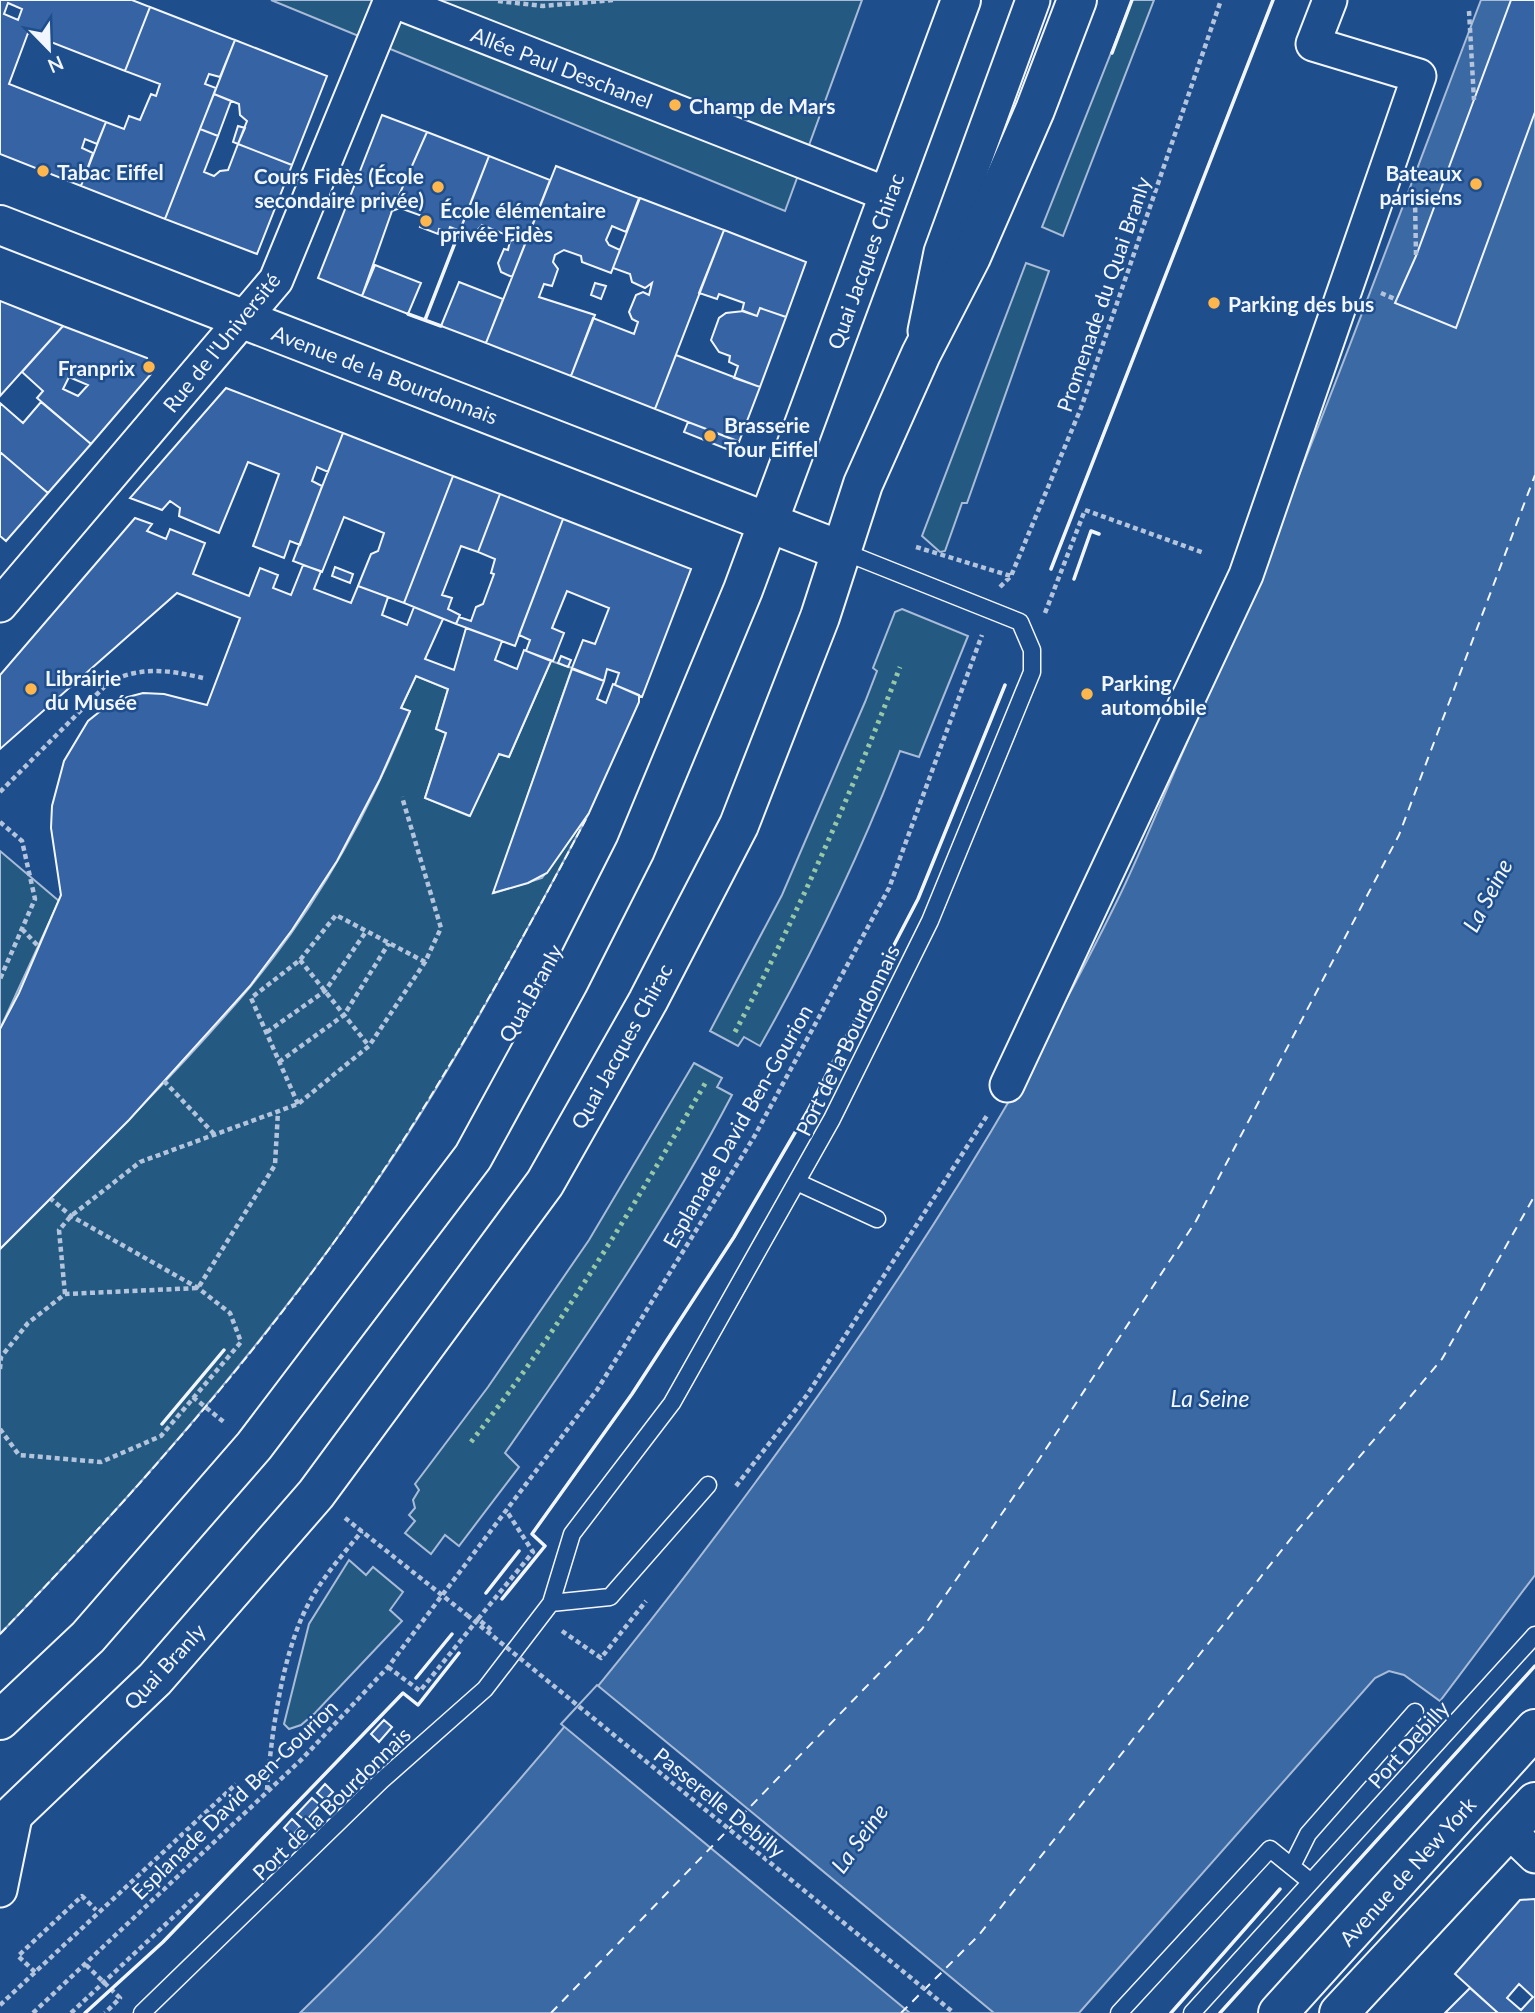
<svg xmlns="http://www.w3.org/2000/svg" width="1535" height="2013" viewBox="0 0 1535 2013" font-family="Lato,sans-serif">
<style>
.green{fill:#245a82;stroke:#a8bbd7;stroke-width:2}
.water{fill:#3b69a3;stroke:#a8bbd7;stroke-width:2}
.pier{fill:#1f4e8c;stroke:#a8bbd7;stroke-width:2}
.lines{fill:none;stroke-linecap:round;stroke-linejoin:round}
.ferry{stroke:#f2f6ff;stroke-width:2;stroke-dasharray:9 7;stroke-linecap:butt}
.building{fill:#3563a3;stroke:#f2f6ff;stroke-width:2;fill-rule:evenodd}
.lane-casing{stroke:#f2f6ff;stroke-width:19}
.street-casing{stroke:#f2f6ff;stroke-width:37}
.secondary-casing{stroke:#f2f6ff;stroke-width:42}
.primary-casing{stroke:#f2f6ff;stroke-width:42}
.path{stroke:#b3c4dc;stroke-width:4.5;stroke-dasharray:5 3.5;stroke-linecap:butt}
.lane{stroke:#1f4e8c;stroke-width:16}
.street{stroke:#1f4e8c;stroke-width:33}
.secondary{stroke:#1f4e8c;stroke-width:38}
.primary{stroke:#1f4e8c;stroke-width:38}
.path-bridge{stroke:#b3c4dc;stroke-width:4.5;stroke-dasharray:5 3.5;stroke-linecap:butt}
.hedge{stroke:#97c8a6;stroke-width:5;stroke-dasharray:3.5 5;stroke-linecap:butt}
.fence{stroke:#f2f6ff;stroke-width:2;stroke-dasharray:9 3.5;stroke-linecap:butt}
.wall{stroke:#f2f6ff;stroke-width:3.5}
.poi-dot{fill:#ffb74d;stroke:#1f4e8c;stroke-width:2.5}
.labels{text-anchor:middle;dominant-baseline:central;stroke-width:5;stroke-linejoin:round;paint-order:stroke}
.street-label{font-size:21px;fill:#f2f6ff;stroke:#1f4e8c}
.poi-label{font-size:21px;font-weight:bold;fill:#f2f6ff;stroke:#1f4e8c;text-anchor:start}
.water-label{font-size:23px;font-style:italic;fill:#f2f6ff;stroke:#1f4e8c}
</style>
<rect width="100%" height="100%" fill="#1f4e8c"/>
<!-- green -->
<path class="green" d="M271,0H862L785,211Z
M1132,0H1154L1063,236L1042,227Z
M1026,263L1049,271L967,503H962L945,551L940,552L922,536Z
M902,609L968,636L919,757L900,751C861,852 814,951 760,1046L744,1037L738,1046L710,1031L782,895L865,702L877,671L873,668L895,612Z
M551,661L572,668L494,893L542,878L589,813C518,948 445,1085 357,1210C250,1362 129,1500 0,1634V1249C85,1164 172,1079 250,987C317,906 371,809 410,711L401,708L416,676L448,689L436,729L446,733L425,798L469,816L499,754L509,757Z
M0,851L59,901L0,1029Z
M694,1063L722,1078L717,1087L732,1095C666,1221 586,1337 505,1453L519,1467L459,1546L445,1535L431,1554L405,1533L415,1521L409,1515L415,1508L413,1500L419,1490L415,1484L488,1387L589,1240Z
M349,1560L366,1575L373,1567L403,1592L390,1610L402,1621L315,1713L301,1725L289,1729L284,1724L309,1624Z"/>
<!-- water -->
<path class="water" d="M1481,0H1535V1575L1440,1701L1404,1675L1389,1671L1375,1678L1079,2013H300C467,1851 617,1671 755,1483C891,1299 1016,1107 1117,901C1143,848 1165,792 1189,738C1296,496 1387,247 1481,0Z"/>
<!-- pier -->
<path class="pier" d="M597,1685L754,1814L994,2013H910L561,1724Z"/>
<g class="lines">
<!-- ferry -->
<path class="ferry" d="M551,2013L922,1629L1032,1470L1196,1221L1399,835L1535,475
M901,2013L979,1935L1296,1532L1442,1359L1535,1195"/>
</g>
<!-- building -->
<path class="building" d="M0,0H132L150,7L125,71L28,33L9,84L106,122L97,144L85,139L82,148L93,153L81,186L0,154ZM8,3L22,9L18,20L4,14Z
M1511,0H1535V112L1456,328L1395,303L1416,256Z
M150,7L235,40L220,77L209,74L205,84L216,88L165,219L81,186L106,122L124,129L129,116L140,120L151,94L156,96L160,84L125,71Z
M235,40L327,76L292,165L238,144L247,121L240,115L239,104L214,94Z
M214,94L231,101L218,136L200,129Z
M382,115L427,132L392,211L362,296L318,278Z
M238,126L245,128L238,144L233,142Z
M200,129L218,136L204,172L214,176L220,171L228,170L238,144L292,165L257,254L165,219Z
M427,132L489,156L460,231L450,227L448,232L439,229L438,234L420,227L425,217L400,208L392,211Z
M489,156L550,180L512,277L501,272L498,263L504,249L508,250L510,241L516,239L482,225L474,234L458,235Z
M556,166L639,198L626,232L612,226L606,240L609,245L620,250L611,273L582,262L581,256L564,250L555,255L553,262L558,269L552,286L544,284L539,297L595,315L571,376L486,343Z
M640,198L724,230L655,409L571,376L593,318L634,334L638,322L632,319L629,312L636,295L643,292L649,295L652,283L645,288L632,282L630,274L613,268Z
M724,230L806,262L786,317L760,308L757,316L742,311L744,303L719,294L717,299L699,293Z
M375,265L421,283L408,314L362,296Z
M459,282L503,299L486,343L441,326Z
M595,283L606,286L601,299L591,295Z
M0,301L63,326L0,396Z
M760,308L786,317L760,387L734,378L738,366L729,362L730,356L719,352L711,340L719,318L726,313L744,311L757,316Z
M63,326L147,358L151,374L91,444L37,398L43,391L22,372ZM69,377L88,385L78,396L63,389Z
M676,355L760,387L739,442L655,409Z
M226,388L343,433L328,472L317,467L312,481L322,486L300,545L290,541L284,558L253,546L279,474L248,462L219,533L179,516L180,508L170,501L162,510L130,498Z
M41,402L91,444L48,493L0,452V403L23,423Z
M688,422L738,441L734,452L684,432Z
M343,433L453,476L404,603L358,586L371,554L378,551L384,533L344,517L322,572L293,561Z
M0,452L48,493L6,541L0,536Z
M453,476L500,494L478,552L461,546L442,595L452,598L448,609L460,615L456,624L404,603Z
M500,494L563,519L515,646L456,624L459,617L471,621L476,607L483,604L494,574L491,573L495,559L478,552Z
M135,518L152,524L147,531L166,539L170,529L205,543L193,574L249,596L260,568L278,575L273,588L291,595L303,565L321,571L314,589L351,603L358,586L388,597L382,615L407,625L414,607L443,619L425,659L454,670L466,628L502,641L495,660L517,669L524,650L551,661L509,757L499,754L470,816L425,798L446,733L436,729L448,689L416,676L401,708L410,711L380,779L337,861L292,930L250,986L129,1120L0,1249V1029L19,993L61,895L51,828L52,806L64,761L88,721L113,701L143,693L164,694L207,705L240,618L177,593L0,749V675Z
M563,519L691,569L642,697L615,685L619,673L607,669L604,681L572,668L583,640L595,644L609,608L567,591L552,628L564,633L553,661L526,651L530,640L519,635Z
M335,567L353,574L350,583L332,576Z
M561,656L571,660L568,667L558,663Z
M572,669L604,681L597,699L606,703L613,684L639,695V702L589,813L547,873L528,883L493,893Z
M384,1720L392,1727L379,1742L371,1734Z
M325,1784L333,1792L325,1800L317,1793Z
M312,1798L320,1805L306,1821L297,1814Z
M292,1819L300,1827L292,1836L284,1828Z
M1535,1899V2013H1498L1455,1974L1520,1900ZM1519,1984L1533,1997L1521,2010L1507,1998Z
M1470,1988L1498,2013H1445Z"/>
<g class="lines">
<defs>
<path id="lane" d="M799,1183L877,1219
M551,1603L610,1597L708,1485
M1292,1866L1308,1834L1415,1712
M142,2013L381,1781L485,1689L551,1603L572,1534L672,1403L832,1119L930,921L1032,672V650L1020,622L842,551
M1119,2013L1270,1849L1311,1882
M1192,2013L1535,1635"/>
<path id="street" d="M392,0L889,195
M925,331L941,252L1033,0
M0,605L276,280L391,0
M1007,1085L1246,575L1419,76L1313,44L1330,0
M1509,1831L1535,1856
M0,1890L16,1812"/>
<path id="secondary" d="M0,225L842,551"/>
<path id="primary" d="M0,1720L88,1637L254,1446L473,1157L568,983L635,850L743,590L961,0
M0,1827L155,1679L316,1494L545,1183L648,1001L739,825L820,617L863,484L921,354L971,257L1035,110L1077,0
M1278,2013L1535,1729
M1339,2013L1535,1802"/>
</defs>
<!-- lane casing -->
<use href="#lane" class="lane-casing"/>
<!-- street casing -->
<use href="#street" class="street-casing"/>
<!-- secondary casing -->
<use href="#secondary" class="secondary-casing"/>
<!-- primary casing -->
<use href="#primary" class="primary-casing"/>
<!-- path -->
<path class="path" d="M498,1L543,6L614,0
M1469,11L1474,100
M1415,199L1416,256
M1381,293L1397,300
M916,547L1011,576
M1000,587L1011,576L1081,408L1221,0
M1045,613L1085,510L1204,553
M0,792L109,682C141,666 169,670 203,678
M0,822L22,841L35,899L0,979
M22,929L39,947
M300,960L369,1046
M267,1032L325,991L365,933
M279,1062L344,1015L389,943
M164,1081L215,1135
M298,1104L251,998L300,960L336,915L425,962
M65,1294L59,1230L71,1216L140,1162L298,1104L369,1046L425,962L441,928L402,797
M0,1369L1,1357L28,1323L65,1294L198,1288L275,1165L278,1111
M193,1397L225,1423
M0,1429L19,1455L101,1462L161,1436L241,1342L230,1313L198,1288L71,1216L51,1199
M736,1486L807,1395L988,1114
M345,1518L467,1615
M478,1619L533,1552L506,1510
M562,1631L601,1658L646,1601
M388,1667L420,1691L478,1619L494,1632
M267,1790C271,1737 281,1663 303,1615C317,1583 341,1557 362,1531
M86,1965L120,1998L105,2013
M35,1972L18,1956L82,1896L96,1910
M0,2005L236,1784
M33,2013L302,1759L388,1667L597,1390L754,1137L889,888L982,635
M71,2013L201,1891"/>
<!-- lane -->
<use href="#lane" class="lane"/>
<!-- street -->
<use href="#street" class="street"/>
<!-- secondary -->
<use href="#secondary" class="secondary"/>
<!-- primary -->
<use href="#primary" class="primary"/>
<!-- path-bridge -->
<path class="path-bridge" d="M467,1615L954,2013"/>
<!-- hedge -->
<path class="hedge" d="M735,1032C798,914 852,792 900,667
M471,1442C560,1329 634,1206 706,1082"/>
<!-- fence -->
<path class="fence" d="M0,1634C129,1499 252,1362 358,1208C443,1085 516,952 586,819"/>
<!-- wall -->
<path class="wall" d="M1112,53L1132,0
M408,314L441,326
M425,320L458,235
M1051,569L1273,0
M1074,579L1091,531L1099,534
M162,1424L224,1350
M486,1593L519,1551
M502,1599L545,1546L532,1534L632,1394L734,1237L807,1112L918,899L1005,685
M416,1678L452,1634
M85,2013L163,1942L403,1693L418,1705L459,1653
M1171,2013L1280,1889
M1220,2013L1535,1666"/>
</g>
<!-- markers -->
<g class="poi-dot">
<circle cx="675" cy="105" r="7"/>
<circle cx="43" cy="171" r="7"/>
<circle cx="1476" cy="184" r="7"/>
<circle cx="438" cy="187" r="7"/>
<circle cx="426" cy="221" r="7"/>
<circle cx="1214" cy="303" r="7"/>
<circle cx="149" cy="367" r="7"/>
<circle cx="710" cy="436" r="7"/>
<circle cx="31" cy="689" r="7"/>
<circle cx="1087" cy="694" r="7"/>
</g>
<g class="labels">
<!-- street labels -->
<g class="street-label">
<text transform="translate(562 67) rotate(21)">Allée Paul Deschanel</text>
<text transform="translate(865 261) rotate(-70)">Quai Jacques Chirac</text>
<text transform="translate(1103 294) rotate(-71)">Promenade du Quai Branly</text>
<text transform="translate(221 342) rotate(-51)">Rue de l'Université</text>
<text transform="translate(385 374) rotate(21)">Avenue de la Bourdonnais</text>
<text transform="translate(530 993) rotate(-61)">Quai Branly</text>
<text transform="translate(847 1040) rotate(-64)">Port de la Bourdonnais</text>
<text transform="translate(621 1046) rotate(-61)">Quai Jacques Chirac</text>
<text transform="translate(737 1126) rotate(-60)">Esplanade David Ben-Gourion</text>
<text transform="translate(164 1666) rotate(-47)">Quai Branly</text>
<text transform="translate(1408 1744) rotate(-48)">Port Debilly</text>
<text transform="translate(234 1799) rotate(-44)">Esplanade David Ben-Gourion</text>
<text transform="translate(720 1802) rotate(39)">Passerelle Debilly</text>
<text transform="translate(331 1803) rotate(-44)">Port de la Bourdonnais</text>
<text transform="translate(1407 1871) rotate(-48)">Avenue de New York</text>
</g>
<!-- poi labels -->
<g class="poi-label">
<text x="689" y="105">Champ de Mars</text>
<text x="57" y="171">Tabac Eiffel</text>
<text x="1462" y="172" text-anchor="end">Bateaux<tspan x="1462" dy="24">parisiens</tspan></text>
<text x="424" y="175" text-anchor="end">Cours Fidès (École<tspan x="424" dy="24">secondaire privée)</tspan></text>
<text x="440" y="209">École élémentaire<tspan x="440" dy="24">privée Fidès</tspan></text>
<text x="1228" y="303">Parking des bus</text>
<text x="135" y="367" text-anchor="end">Franprix</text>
<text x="724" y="424">Brasserie<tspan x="724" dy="24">Tour Eiffel</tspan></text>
<text x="45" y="677">Librairie<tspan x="45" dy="24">du Musée</tspan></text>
<text x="1101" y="682">Parking<tspan x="1101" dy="24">automobile</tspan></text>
</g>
<!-- water labels -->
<g class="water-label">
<text transform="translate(1487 895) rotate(-62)">La Seine</text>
<text x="1210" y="1398">La Seine</text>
<text transform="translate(859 1838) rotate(-54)">La Seine</text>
</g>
</g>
<!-- north arrow -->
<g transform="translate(49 49) rotate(157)" stroke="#1f4e8c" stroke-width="5" paint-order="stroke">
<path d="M0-5L12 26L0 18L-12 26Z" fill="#f2f6ff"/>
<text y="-10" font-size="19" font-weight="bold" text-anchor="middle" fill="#f2f6ff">N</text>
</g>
</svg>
